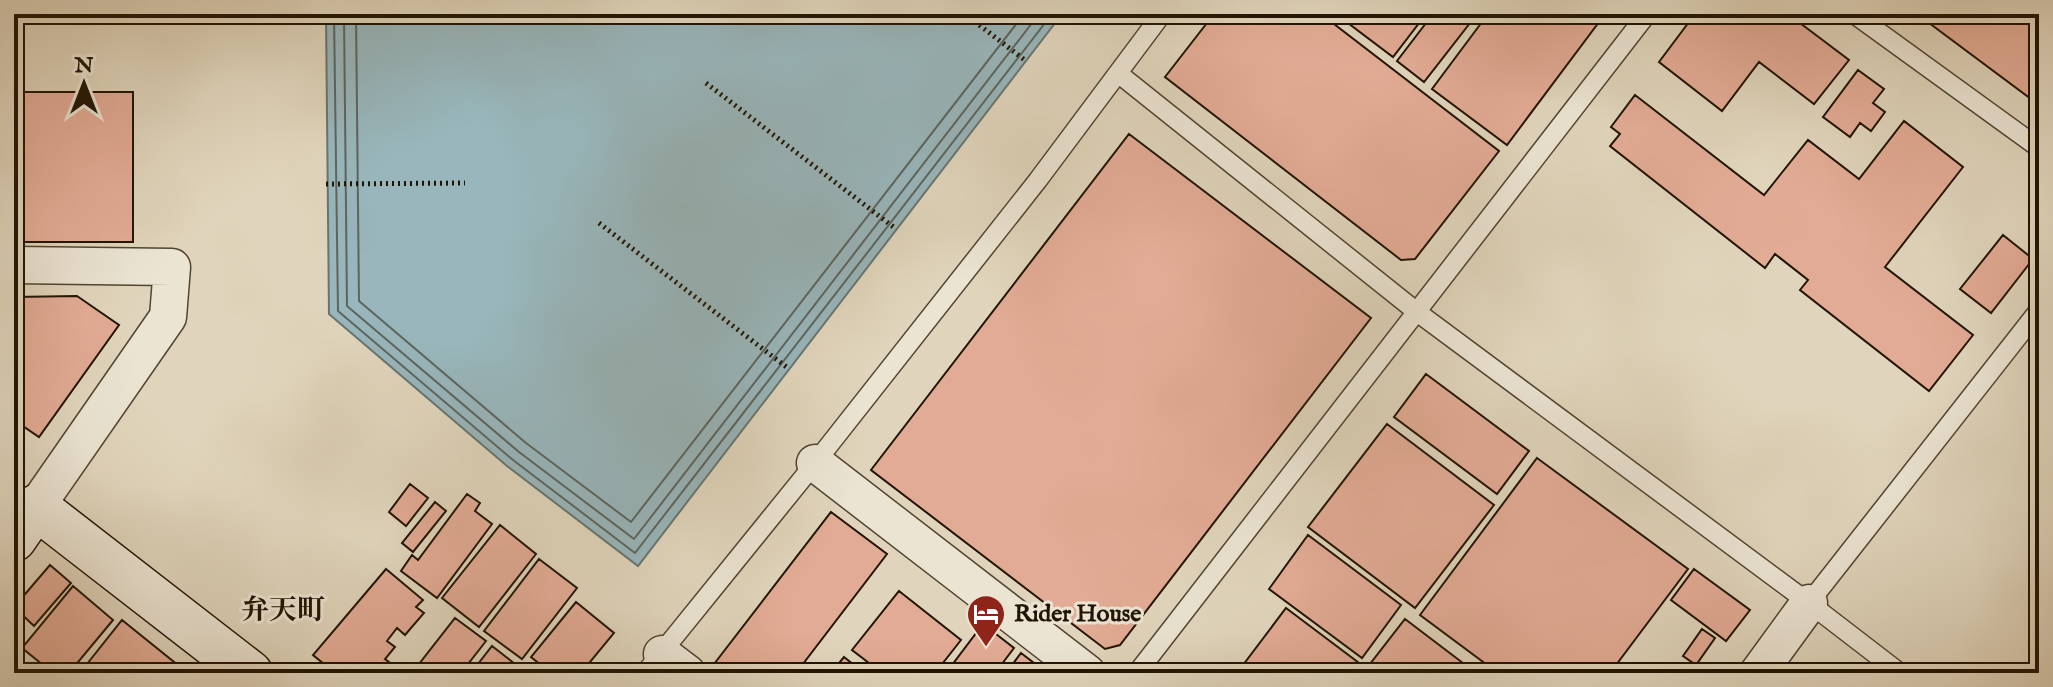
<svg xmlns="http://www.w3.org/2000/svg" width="2053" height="687" viewBox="0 0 2053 687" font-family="'IM FELL English','Noto Serif JP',serif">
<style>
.water{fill:#98b6bb;stroke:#687571;stroke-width:2}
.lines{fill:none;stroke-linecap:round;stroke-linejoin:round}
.shore{stroke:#5c655f;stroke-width:2}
.building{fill:#e2ab95;stroke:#211403;stroke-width:2}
.lane-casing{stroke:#514431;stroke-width:21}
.street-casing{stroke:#514431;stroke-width:39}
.secondary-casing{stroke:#211403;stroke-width:47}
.path{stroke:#211403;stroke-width:5;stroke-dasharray:2 4;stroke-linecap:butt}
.lane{stroke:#ebe4d3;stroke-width:18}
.street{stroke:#ebe4d3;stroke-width:36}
.secondary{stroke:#ebe4d3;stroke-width:44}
.labels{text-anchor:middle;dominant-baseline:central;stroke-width:6;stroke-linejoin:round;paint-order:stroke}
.poi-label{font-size:24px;font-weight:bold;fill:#211403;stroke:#ebe4d3;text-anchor:start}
.quarter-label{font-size:28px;font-weight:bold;fill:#211403;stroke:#ebe4d3}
</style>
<rect width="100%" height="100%" fill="#e0d5bc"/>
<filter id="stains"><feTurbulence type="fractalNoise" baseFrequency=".0025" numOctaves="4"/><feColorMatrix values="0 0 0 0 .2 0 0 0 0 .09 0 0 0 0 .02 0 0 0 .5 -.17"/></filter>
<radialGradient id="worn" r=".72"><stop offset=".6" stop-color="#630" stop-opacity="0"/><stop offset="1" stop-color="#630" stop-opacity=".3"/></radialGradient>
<!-- water -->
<path class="water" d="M326,14H1062L638,566L507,466L329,314Z"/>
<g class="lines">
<!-- shore -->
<path class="shore" d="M334,14L338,311L513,460L635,553L1052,14
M344,14L347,306L519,452L634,539L1039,14
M356,14L359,301L526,443L631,522L1024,14"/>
</g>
<!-- building -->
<path class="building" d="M14,14H17V84H14Z
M1214,14H1321L1499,151L1415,259L1401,260L1165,77Z
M1336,14H1426L1393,57Z
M1433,14H1477L1424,82L1397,61Z
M1488,14H1605L1507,145L1432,89Z
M1695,14H1788L1849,60L1814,104L1759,62L1722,111L1659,62Z
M1917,14H2039V105Z
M1858,70L1884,89L1873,103L1885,112L1871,131L1860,123L1850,137L1823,117Z
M14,92H133V242H14Z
M1635,95L1764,195L1808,140L1859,179L1904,121L1963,167L1885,267L1973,335L1929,391L1800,290L1808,280L1775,254L1765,268L1610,146L1620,134L1611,127Z
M1129,134L1371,318L1120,645L1105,649L871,470Z
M2003,235L2033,259L1991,313L1960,289Z
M77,296L119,325L39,437L14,420V297Z
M1426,374L1529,451L1497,494L1394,417Z
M1387,424L1494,505L1415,608L1308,527Z
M1537,458L1688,569L1610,673H1498L1420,615Z
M410,484L428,498L406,526L389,512Z
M467,494L480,503L475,511L492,524L437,598L401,571L412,555L418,560Z
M435,502L446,511L413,552L402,543Z
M831,512L887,554L796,673H718L711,668Z
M500,525L536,554L479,627L442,598Z
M1308,535L1401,605L1362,658L1269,589Z
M539,559L577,588L522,659L484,631Z
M50,565L71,583L34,626L14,607Z
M386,569L423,600L416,607L424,613L405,635L397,628L387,641L395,647L385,659L394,666L388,673H335L313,655Z
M1694,569L1750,610L1726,641L1671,600Z
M73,586L113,620L69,673H53L22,648Z
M899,591L961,640L935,673H882L852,650Z
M576,602L614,633L581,673H551L531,657Z
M1286,608L1359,663L1351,673H1237Z
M455,618L486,641L461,673H412Z
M1405,619L1476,673H1363Z
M122,620L179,666L174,673H88L83,669Z
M983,624L1014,648L995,673H946Z
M1702,629L1715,638L1696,665L1683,656Z
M492,646L524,671L522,673H471Z
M1021,653L1047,673H1006Z
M844,657L864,673H831Z"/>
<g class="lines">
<defs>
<path id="lane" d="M1854,14L2039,148
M1119,74L1417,312L1809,603L2039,310
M1809,603L1900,673
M645,673L815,463L1038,180L1162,14
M1137,673L1647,14"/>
<path id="street" d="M14,265L172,267L168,317L36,507
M815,463L1087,673
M662,654L687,673
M1758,673L1809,603"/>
<path id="secondary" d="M14,539L36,507L250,673"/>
</defs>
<!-- lane casing -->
<use href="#lane" class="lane-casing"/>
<!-- street casing -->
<use href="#street" class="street-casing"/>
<!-- secondary casing -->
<use href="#secondary" class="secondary-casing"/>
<!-- path -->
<path class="path" d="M965,14L1026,61
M706,83L896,229
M326,184L465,183
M599,223L789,369"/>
<!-- lane -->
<use href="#lane" class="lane"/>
<!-- street -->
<use href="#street" class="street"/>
<!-- secondary -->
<use href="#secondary" class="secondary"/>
</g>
<!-- icons -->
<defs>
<symbol id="hotel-pin" viewBox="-11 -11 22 30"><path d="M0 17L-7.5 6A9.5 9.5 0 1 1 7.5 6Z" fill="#8f2418" stroke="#ebe4d3"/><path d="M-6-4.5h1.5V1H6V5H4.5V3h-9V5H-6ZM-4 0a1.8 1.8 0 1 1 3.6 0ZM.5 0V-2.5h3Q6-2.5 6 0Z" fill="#fff"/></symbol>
</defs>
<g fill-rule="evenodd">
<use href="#hotel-pin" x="964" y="592" width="44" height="60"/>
</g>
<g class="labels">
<!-- poi labels -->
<g class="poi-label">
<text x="1014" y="614">Rider House</text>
</g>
<!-- quarter labels -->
<g class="quarter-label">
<text x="283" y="611">弁天町</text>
</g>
</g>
<!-- margin -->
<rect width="2053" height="687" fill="none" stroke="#e0d5bc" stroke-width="48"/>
<rect x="16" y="16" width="2021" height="655" fill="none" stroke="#211403" stroke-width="4"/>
<rect x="24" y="24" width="2005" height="639" fill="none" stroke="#211403" stroke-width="2"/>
<!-- north arrow -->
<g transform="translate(84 84)" stroke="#ebe4d3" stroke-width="6" paint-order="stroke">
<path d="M0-6L14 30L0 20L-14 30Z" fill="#211403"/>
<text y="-12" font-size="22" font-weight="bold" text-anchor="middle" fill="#211403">N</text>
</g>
<rect width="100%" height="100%" filter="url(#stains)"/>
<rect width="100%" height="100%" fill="url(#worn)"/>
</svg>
